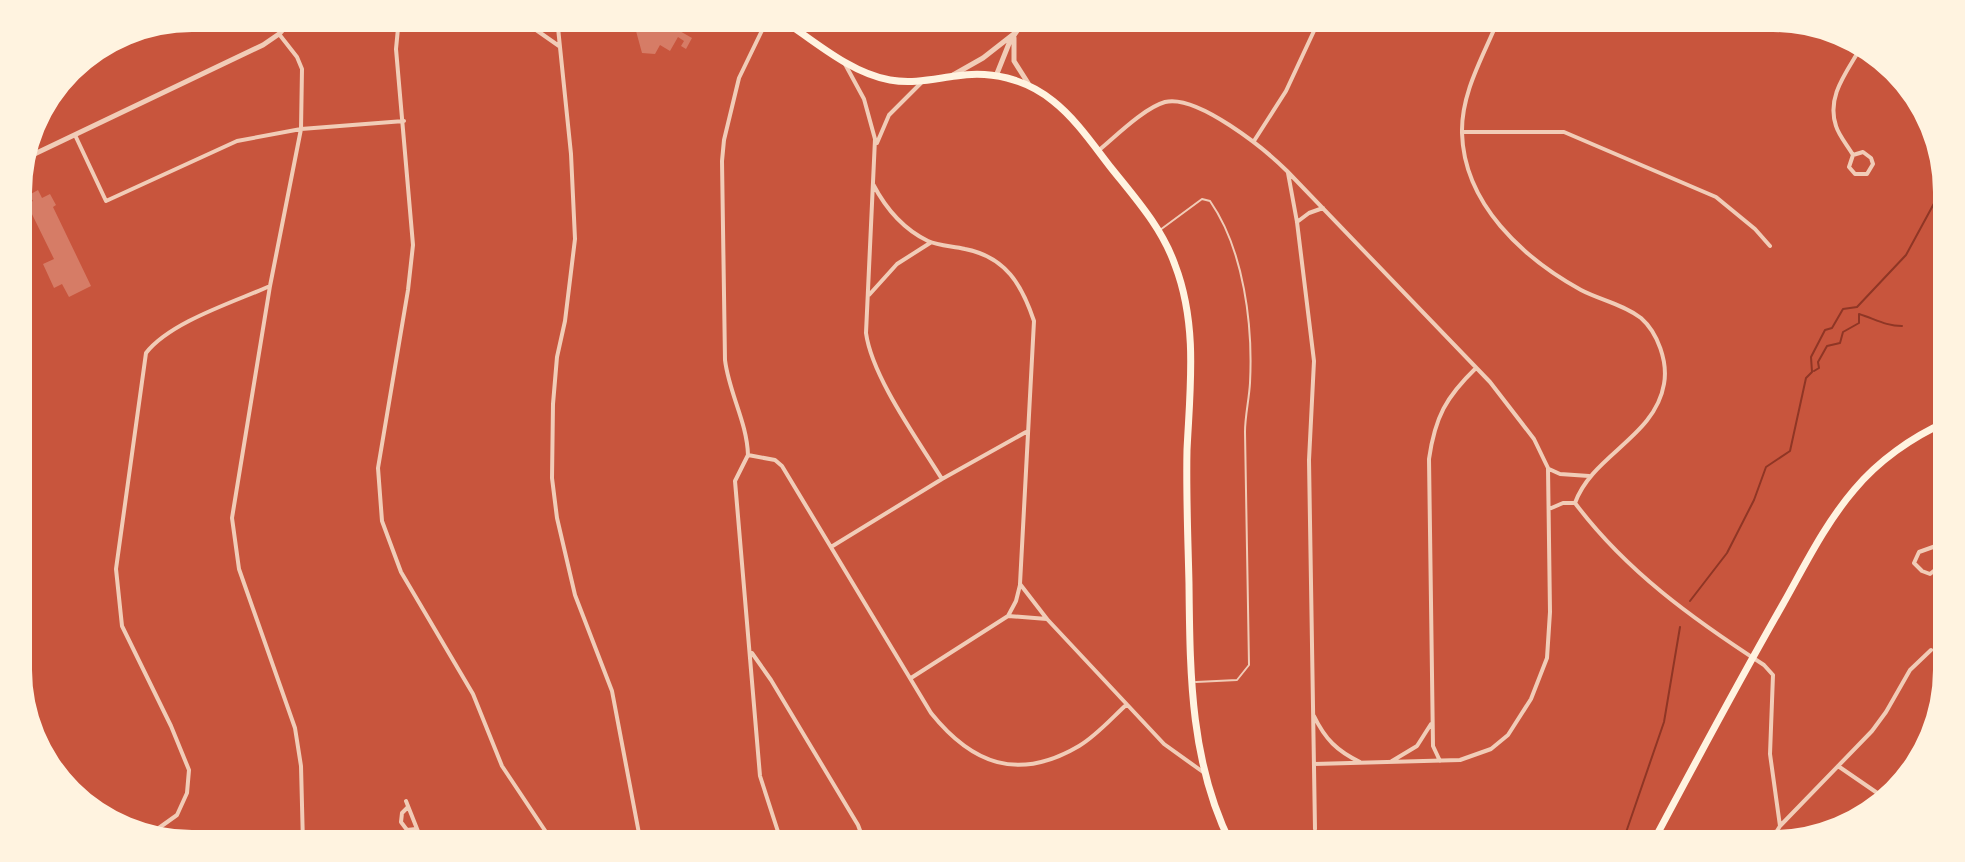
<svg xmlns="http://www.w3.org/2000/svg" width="1965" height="862" viewBox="0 0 1965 862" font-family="Cabin,sans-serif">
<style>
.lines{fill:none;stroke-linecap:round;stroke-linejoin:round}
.stream{stroke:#8f3625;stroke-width:2}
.building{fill:#d67c66}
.service{stroke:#f1ccb7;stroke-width:2}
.minor{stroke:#f1ccb7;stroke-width:4}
.tertiary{stroke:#f1ccb7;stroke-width:5}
.primary{stroke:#fff3e0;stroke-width:7}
</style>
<rect width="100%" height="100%" fill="#c8553d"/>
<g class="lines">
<!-- stream -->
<path class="stream" d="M1814,371L1819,368L1818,362L1827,346L1840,343L1843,332L1859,323V314C1875,319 1886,326 1902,326
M1690,601L1727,553L1754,500L1766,467L1790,451L1806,378L1812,372L1811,357L1825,330L1832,328L1843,309L1857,307L1906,255L1944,185V165
M1622,844L1664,722L1680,627"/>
</g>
<!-- building -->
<path class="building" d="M640,18L664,19V22L692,38L686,49L681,46L684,41L678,37L670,51L660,45L655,54L642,53L633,20Z
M38,190L42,198L50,194L56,205L53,207L91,286L69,297L62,284L54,288L43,264L54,259L27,204L33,201L29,195Z"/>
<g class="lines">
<!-- service -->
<path class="service" d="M1160,230L1202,199L1210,201C1244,250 1253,325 1250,383C1249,400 1245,416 1245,432C1246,510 1248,587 1249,665L1237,680L1196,682"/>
<!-- minor -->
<path class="minor" d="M399,18L396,49L413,245L408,290L378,468L382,521L401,572L473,694L502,766L554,844
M519,18L559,46
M557,18L571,154L575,239L565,321L557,357L553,404L552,478L557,518L575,595L612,691L641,844
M1499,18C1484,55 1461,92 1462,133C1464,204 1523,258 1581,290C1600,300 1623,304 1641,318C1658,333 1668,362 1664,384C1655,437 1592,455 1575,503
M397,29L410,18
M279,34L297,57L302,69L301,129L270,286L232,518L239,569L295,728L301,766L303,844
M845,64L864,99L875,139L866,333C872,377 918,440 942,479
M1462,132H1564L1716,197L1755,229L1770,246
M75,135L106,201L237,141L301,129L404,121
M1254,141L1286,91L1320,18
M877,143L889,115L922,82
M1099,150C1116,136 1144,108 1165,102C1197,94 1265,149 1287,171L1490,382L1534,439L1548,468L1550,612L1547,658L1531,699L1508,735L1491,749L1460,760L1314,764
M1853,155L1863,152L1871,158L1873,164L1867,174H1855L1849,167L1853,155C1848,146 1839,136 1836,126C1826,96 1847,72 1861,47
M1288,173L1297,222L1314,361L1309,460L1315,829
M873,184C886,209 903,229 928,241C939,246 953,246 965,249C1006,257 1022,285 1034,321L1020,584L1047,619L1164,744L1203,772
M1297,222L1309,213L1323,208
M869,295L897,264L930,243
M748,455L775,460L782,466L931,713C972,764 1018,782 1079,746C1096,736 1111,719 1126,705
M748,455C747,422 729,393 725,360L722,161L724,140L739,78L768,18
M748,455L735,481L760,776L782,844
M1549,469L1560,474L1589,476
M1575,503C1626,571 1693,619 1764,665L1773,675L1770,754L1780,826L1769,844
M1549,509L1563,503H1575
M1947,542L1919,552L1914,563L1922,571L1930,574L1940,566L1947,554
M831,547L942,479L1026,432
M1008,616L1016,601L1020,585
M752,653L771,680L858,825L865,844
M20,677L25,701L63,783
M911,678L1008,616L1047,619
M1314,716C1325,739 1337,751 1360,762
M1392,761L1417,746L1431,724
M1440,761L1433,746L1429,459C1435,417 1446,397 1476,368
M1838,766L1886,799
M406,801L423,844
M408,807L402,813L401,822L407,830L416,829
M1780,826L1872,731L1886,712L1910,670L1931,650
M149,835L177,815L187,793L189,770L171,726L122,626L116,569L146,353C170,322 234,302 270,286"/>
<!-- tertiary -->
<path class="tertiary" d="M1014,38V61L1028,83
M953,75L983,58L1015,33
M996,76L1010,41L1026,18
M24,159L263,45L279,34L293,18"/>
<!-- primary -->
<path class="primary" d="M780,18C813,40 850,73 890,80C913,84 933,79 956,76C990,70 1026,79 1053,101C1076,119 1094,146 1112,169C1136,199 1162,228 1175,265C1198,325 1190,388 1187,450C1186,495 1188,539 1189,584C1190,674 1190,762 1231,844
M1652,844C1695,763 1738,683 1783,604C1805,565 1825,524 1854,490C1878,461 1912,437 1946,422"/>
</g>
<!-- crop -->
<path d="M0 0H1965V862H0ZM192 32H1773A160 160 0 0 1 1933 192V670A160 160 0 0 1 1773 830H192A160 160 0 0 1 32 670V192A160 160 0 0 1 192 32Z" fill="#fff3e0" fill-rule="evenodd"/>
</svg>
